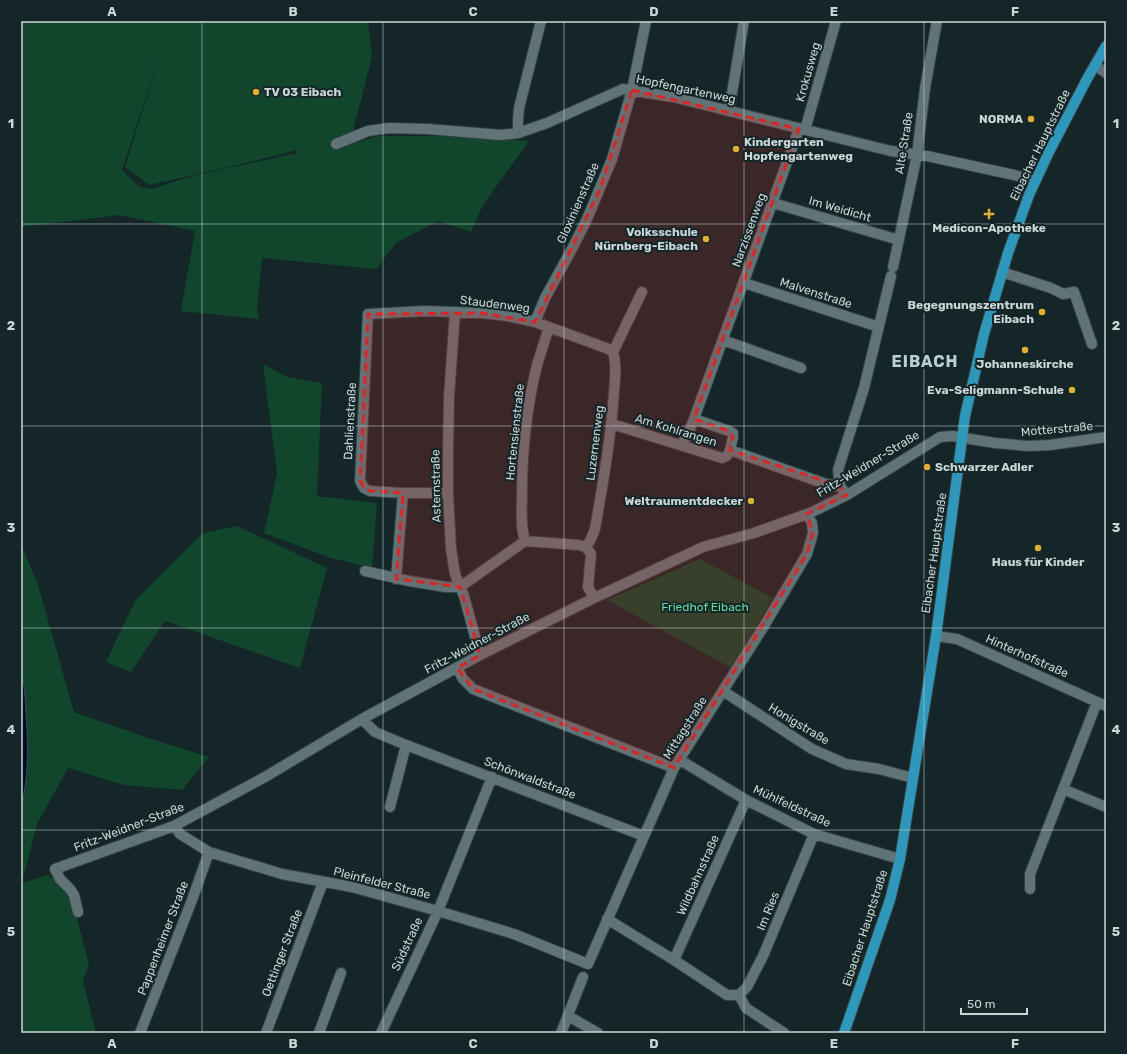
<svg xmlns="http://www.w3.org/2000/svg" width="1127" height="1054" viewBox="0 0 1127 1054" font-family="Rubik,sans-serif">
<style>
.green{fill:#11452c;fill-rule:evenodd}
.water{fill:#000b27;stroke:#3d485c}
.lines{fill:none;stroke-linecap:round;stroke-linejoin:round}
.minor-casing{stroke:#364244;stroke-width:12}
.major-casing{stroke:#364244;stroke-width:12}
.minor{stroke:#607477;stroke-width:10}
.major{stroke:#2f97ba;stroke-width:10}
.marked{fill:#d62828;fill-opacity:0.2;stroke:#d62828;stroke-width:3;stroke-dasharray:8 5;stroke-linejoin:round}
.grid{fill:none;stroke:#cbd5d7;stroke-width:1;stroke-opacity:0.55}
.poi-dot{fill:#e0b034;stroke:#142628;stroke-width:1.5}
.labels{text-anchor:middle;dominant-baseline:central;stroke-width:4;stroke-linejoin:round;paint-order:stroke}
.street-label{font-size:12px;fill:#cbd5d7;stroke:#142628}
.poi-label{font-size:12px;font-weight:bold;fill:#cbd5d7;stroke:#142628;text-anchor:end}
.park-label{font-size:12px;fill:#66d99e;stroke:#142628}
.district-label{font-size:16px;font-weight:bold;letter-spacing:1px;fill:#b9cfd2;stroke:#142628}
.neatline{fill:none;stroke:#cbd5d7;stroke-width:1.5}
.grid-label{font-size:13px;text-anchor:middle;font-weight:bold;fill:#cbd5d7}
</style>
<rect width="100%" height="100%" fill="#142628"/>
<!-- green -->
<path class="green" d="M21,21H368L372,57L354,127L357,142L379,136H442L529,141L483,205L471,232L438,221L396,243L376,269L262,258L257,308L259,319L181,311L195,231L120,215L21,227ZM160,55L125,167L149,185L234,166L297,150V153L192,176L151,189L140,187L122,170Z
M263,364L287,377L322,383L317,496L377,503L372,568L331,558L264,533L277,473Z
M237,526L327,568L300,668L165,621L131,672L106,662L135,601L203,533Z
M21,544L38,585L74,712L145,737L209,757L182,790L124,785L68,768L37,824L22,883L48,875L55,880L72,899L89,964L83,981L96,1033H21V806L27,769V737L24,681L21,670Z
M700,559L773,598L731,668L607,600Z"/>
<!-- water -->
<path class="water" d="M21,670C25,684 25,699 26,713C28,741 29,780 21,806Z"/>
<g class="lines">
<defs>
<path id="minor" d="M1095,65L1106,73
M729,111L744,21
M805,130L836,21
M518,133V120L519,108L541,21
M336,144L368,131L389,128L428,129L501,135L518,133L547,123L623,89L673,97L891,151L927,156L1014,175L1035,181
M773,203L899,240
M893,267L917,155L925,88L937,21
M1002,272L1051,288L1063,294L1074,292L1092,344
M744,283L879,327
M455,312L449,397L448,453V493L451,549L455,574L464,596L480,655
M535,322L545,298L573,247L587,219L612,159L632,90L646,21
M723,340L801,368
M694,419L729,431L733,433V437L730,450
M612,424L722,458C727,457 728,455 730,450L826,484L840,486
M680,445L687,437L694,419L799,129
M844,491L840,486L838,470L864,388L891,276
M448,493H403L370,491L364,488L360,481L368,314L425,311L482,313L507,316L535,322L606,348L613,352
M525,541C520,526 522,509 522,493C522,450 527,406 537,365C541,352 545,340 549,327
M586,547L591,539L595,529C603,483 611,438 614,392C615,379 617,365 613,352L642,292
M365,571L409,581L446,587H460L525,541L579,545L586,547L591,554L588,587L594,598
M396,579L403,493
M936,636L957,639L1106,706
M457,668L463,679L473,689L674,768
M723,691L812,749L846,764L879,769L913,778
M362,719L375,732L406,745L644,836
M680,760L746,800L814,834L900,859
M1063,789L1106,807
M390,807L406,745
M174,826L180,834L209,852L282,874L352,887L438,911L514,934L588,964L674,768L764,626L807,554L813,533L812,523L807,514
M1030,889V874L1097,702
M78,912L74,895L70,889L60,879L55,869L174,826L265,777L362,719L480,655L594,598L703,547L754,533L810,513L847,495L940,437L952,436L995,443L1028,446L1050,445L1106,437
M607,919L674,960L727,995H739L747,987L763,956L814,834
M674,960L746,800
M739,995L746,1008L784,1033
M568,1016L598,1033
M140,1033L192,900L209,852
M266,1033L323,882
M319,1033L341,973
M381,1033L438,911L492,777
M561,1033L583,977"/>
<path id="major" d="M844,1033L890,900L900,859L936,636L965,416L984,334L1008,253L1029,195L1049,152L1087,79L1106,46"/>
</defs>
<!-- minor casing -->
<use href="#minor" class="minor-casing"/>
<!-- major casing -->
<use href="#major" class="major-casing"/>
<!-- minor -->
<use href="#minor" class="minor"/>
<!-- major -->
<use href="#major" class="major"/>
</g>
<!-- marked area -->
<path class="marked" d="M632,90L799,129L694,419L729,431L733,437L730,450L840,486L847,495L807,514L813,533L807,554L674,768L473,689L457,668L480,655L460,587L396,579L403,493L370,491L364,488L360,481L368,314L482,313L535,322L600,189Z"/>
<!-- grid -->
<path class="grid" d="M202,21V1033M383,21V1033M564,21V1033M744,21V1033M924,21V1033M21,224H1106M21,426H1106M21,628H1106M21,830H1106"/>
<!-- markers -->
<g class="poi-dot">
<circle cx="256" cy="92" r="4"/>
<circle cx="1031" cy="119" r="4"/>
<circle cx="736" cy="149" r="4"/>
<path d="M987 208h4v4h4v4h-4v4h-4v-4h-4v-4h4z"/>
<circle cx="706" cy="239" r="4"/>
<circle cx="1042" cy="312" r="4"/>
<circle cx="1025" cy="350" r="4"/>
<circle cx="1072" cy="390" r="4"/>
<circle cx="927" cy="467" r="4"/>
<circle cx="751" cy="501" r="4"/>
<circle cx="1038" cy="548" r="4"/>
</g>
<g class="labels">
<!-- street labels -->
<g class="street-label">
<text transform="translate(808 72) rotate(-74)">Krokusweg</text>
<text transform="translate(686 89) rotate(12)">Hopfengartenweg</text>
<text transform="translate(904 143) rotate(-81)">Alte Straße</text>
<text transform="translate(1040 145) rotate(-64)">Eibacher Hauptstraße</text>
<text transform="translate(578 203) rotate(-66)">Gloxinienstraße</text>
<text transform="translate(840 209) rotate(16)">Im Weidicht</text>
<text transform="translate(749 230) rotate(-70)">Narzissenweg</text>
<text transform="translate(816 293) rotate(18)">Malvenstraße</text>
<text transform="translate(495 304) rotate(7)">Staudenweg</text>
<text transform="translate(350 421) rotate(-87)">Dahlienstraße</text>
<text transform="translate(1057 429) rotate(-5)">Motterstraße</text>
<text transform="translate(676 430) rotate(17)">Am Kohlrangen</text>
<text transform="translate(515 432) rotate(-84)">Hortensienstraße</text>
<text transform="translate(595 443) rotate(-83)">Luzernenweg</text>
<text transform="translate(868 464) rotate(-31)">Fritz-Weidner-Straße</text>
<text transform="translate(436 486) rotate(-91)">Asternstraße</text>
<text transform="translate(934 553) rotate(-82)">Eibacher Hauptstraße</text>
<text transform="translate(477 643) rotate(-28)">Fritz-Weidner-Straße</text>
<text transform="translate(1027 656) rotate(24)">Hinterhofstraße</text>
<text transform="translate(799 724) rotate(31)">Honigstraße</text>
<text transform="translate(685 728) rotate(-58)">Mittagstraße</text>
<text transform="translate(530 778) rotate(21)">Schönwaldstraße</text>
<text transform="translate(792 806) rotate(25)">Mühlfeldstraße</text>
<text transform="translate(129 827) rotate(-21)">Fritz-Weidner-Straße</text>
<text transform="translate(698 875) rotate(-66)">Wildbahnstraße</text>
<text transform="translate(382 883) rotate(14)">Pleinfelder Straße</text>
<text transform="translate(768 911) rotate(-68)">Im Ries</text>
<text transform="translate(865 928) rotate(-72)">Eibacher Hauptstraße</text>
<text transform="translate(163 938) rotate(-69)">Pappenheimer Straße</text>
<text transform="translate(407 944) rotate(-65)">Südstraße</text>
<text transform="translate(282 953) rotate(-69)">Oettinger Straße</text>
</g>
<!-- poi labels -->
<g class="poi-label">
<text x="264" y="92" text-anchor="start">TV 03 Eibach</text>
<text x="1023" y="119">NORMA</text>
<text x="744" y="142" text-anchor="start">Kindergarten<tspan x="744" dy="14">Hopfengartenweg</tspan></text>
<text x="989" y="228" text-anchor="middle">Medicon-Apotheke</text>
<text x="698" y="232">Volksschule<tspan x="698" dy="14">Nürnberg-Eibach</tspan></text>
<text x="1034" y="305">Begegnungszentrum<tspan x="1034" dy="14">Eibach</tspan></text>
<text x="1025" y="364" text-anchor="middle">Johanneskirche</text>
<text x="1064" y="390">Eva-Seligmann-Schule</text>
<text x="935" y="467" text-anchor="start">Schwarzer Adler</text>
<text x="743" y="501">Weltraumentdecker</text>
<text x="1038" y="562" text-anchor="middle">Haus für Kinder</text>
</g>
<!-- park labels -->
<g class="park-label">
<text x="705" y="607">Friedhof Eibach</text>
</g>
<!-- district labels -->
<g class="district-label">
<text x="925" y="361">EIBACH</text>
</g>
</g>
<!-- border -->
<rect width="1127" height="1054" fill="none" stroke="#142628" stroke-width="44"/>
<!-- scale -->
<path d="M961 1008v6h66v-6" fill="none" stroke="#cbd5d7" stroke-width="2"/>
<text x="967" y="1008" font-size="12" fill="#cbd5d7" stroke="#142628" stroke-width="3" paint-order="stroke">50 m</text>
<rect x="22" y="22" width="1083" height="1010" class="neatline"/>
<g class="grid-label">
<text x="112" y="16">A</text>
<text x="293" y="16">B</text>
<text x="473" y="16">C</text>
<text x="654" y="16">D</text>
<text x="834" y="16">E</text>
<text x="1015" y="16">F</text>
<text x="11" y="128">1</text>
<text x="1116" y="128">1</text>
<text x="11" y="330">2</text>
<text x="1116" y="330">2</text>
<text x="11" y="532">3</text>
<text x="1116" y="532">3</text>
<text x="11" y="734">4</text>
<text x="1116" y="734">4</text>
<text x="11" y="936">5</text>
<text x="1116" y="936">5</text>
<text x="112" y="1048">A</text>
<text x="293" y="1048">B</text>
<text x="473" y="1048">C</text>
<text x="654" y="1048">D</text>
<text x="834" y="1048">E</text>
<text x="1015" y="1048">F</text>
</g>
</svg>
